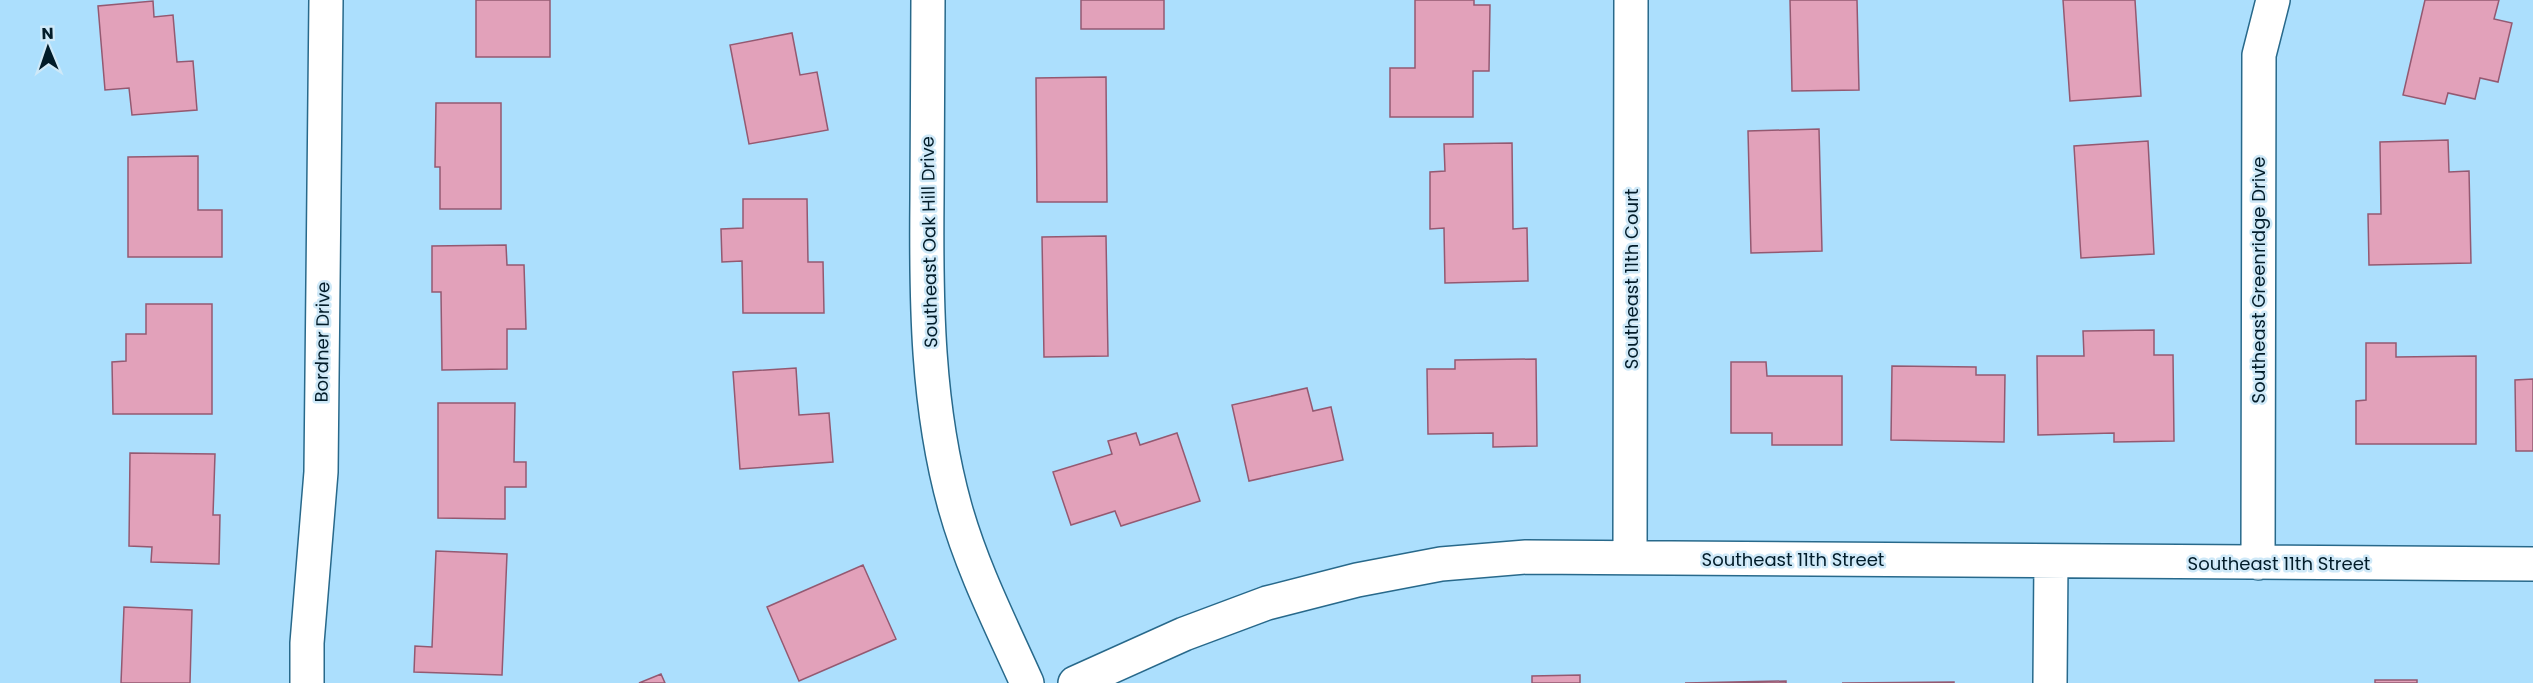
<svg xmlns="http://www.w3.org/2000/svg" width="2533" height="683" viewBox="0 0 2533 683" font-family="Poppins,sans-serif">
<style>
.building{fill:#e2a1ba;stroke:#945971;stroke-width:1.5}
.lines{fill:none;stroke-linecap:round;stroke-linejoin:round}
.minor-casing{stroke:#28698b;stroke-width:36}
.minor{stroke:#fff;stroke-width:33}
.labels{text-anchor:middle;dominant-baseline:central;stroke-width:5;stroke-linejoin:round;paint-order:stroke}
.street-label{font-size:18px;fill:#021c29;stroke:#cfe9f8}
</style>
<rect width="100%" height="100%" fill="#acdffd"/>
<!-- building -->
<path class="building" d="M476,0H550V57H476Z
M1081,0H1164V29H1081Z
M1415,0H1474V5H1490L1489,71H1473V117H1390V68H1415Z
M1790,0H1857L1859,90L1792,91Z
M2063,0H2135L2141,96L2070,101Z
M2425,0H2499L2494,19L2512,23L2498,82L2480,78L2475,99L2448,93L2445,104L2403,95Z
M153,1L154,17L173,15L177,62L193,61L197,110L132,115L129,88L105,90L98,6Z
M792,33L800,75L817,72L828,130L749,144L730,45Z
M1106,77L1107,202H1037L1036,78Z
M436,103H501V209H440V167H435Z
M1819,129L1822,251L1751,253L1748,131Z
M2448,140L2449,172L2469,171L2471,263L2369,265L2368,214H2381L2380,142Z
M2148,141L2154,254L2081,258L2074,146Z
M1512,143L1513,229L1527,228L1528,281L1445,283L1444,228L1430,229V172L1445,171L1444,144Z
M198,156V210H222V257H128V157Z
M743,199H807L808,262H823L824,313H743L742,261L722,262L721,229L743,228Z
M1106,236L1108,356L1044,357L1042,237Z
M506,245L507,265H524L526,329H507V369L442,370L441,292H432V246Z
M146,304H212V414H113L112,362L126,361V334H146Z
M2154,330V355H2173L2174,441L2114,442V433L2038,435L2037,356H2084L2083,331Z
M2366,343H2396V357L2476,356V444H2356V401L2366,400Z
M1536,359L1537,446L1493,447V433L1428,434L1427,369H1455V360Z
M1731,362H1766L1767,376H1842V445H1772V433H1731Z
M1892,366L1976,367V375H2005L2004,442L1891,440Z
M796,368L799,415L829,413L833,462L740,469L733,372Z
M2533,379V451H2516L2515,380Z
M1307,388L1313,411L1331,407L1343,460L1249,481L1232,405Z
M438,403H515L514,462H526V487H505V519L438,518Z
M1136,433L1140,445L1177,433L1200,501L1121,526L1115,511L1071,525L1053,472L1112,454L1108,441Z
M130,453L215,454L213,515H220L219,564L151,562L152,547L129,546Z
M436,551L507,554L502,675L414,672L415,646L432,647Z
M863,565L896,639L799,681L767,607Z
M124,607L192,610L190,683H121Z
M661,674L665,683H639Z
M1580,675V683H1532V676Z
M2375,680H2417V683H2375Z
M1786,681V683H1685Z
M1954,682V683H1842Z"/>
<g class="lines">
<defs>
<path id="minor" d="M928,0C928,67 927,133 927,200C926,302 927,407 955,507C972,568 1001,625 1027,683
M1630,557L1631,0
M2258,563L2259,55L2273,0
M307,683V643L321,472L326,0
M1075,683L1184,634L1267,603L1357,580L1441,564L1526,557L2533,564
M2050,683L2051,561"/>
</defs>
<!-- minor casing -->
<use href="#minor" class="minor-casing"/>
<!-- minor -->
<use href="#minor" class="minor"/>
</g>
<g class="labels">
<!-- street labels -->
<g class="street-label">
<text transform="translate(929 242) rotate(-91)">Southeast Oak Hill Drive</text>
<text transform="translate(1631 279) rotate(-90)">Southeast 11th Court</text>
<text transform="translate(2258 280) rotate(-90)">Southeast Greenridge Drive</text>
<text transform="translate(322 342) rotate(-89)">Bordner Drive</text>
<text x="1793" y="559">Southeast 11th Street</text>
<text x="2279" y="563">Southeast 11th Street</text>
</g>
</g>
<!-- north arrow -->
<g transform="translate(48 48) rotate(358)" stroke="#cfe9f8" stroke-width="4.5" paint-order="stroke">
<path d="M0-4.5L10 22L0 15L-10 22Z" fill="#021c29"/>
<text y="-9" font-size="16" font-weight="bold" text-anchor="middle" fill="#021c29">N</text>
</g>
</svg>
